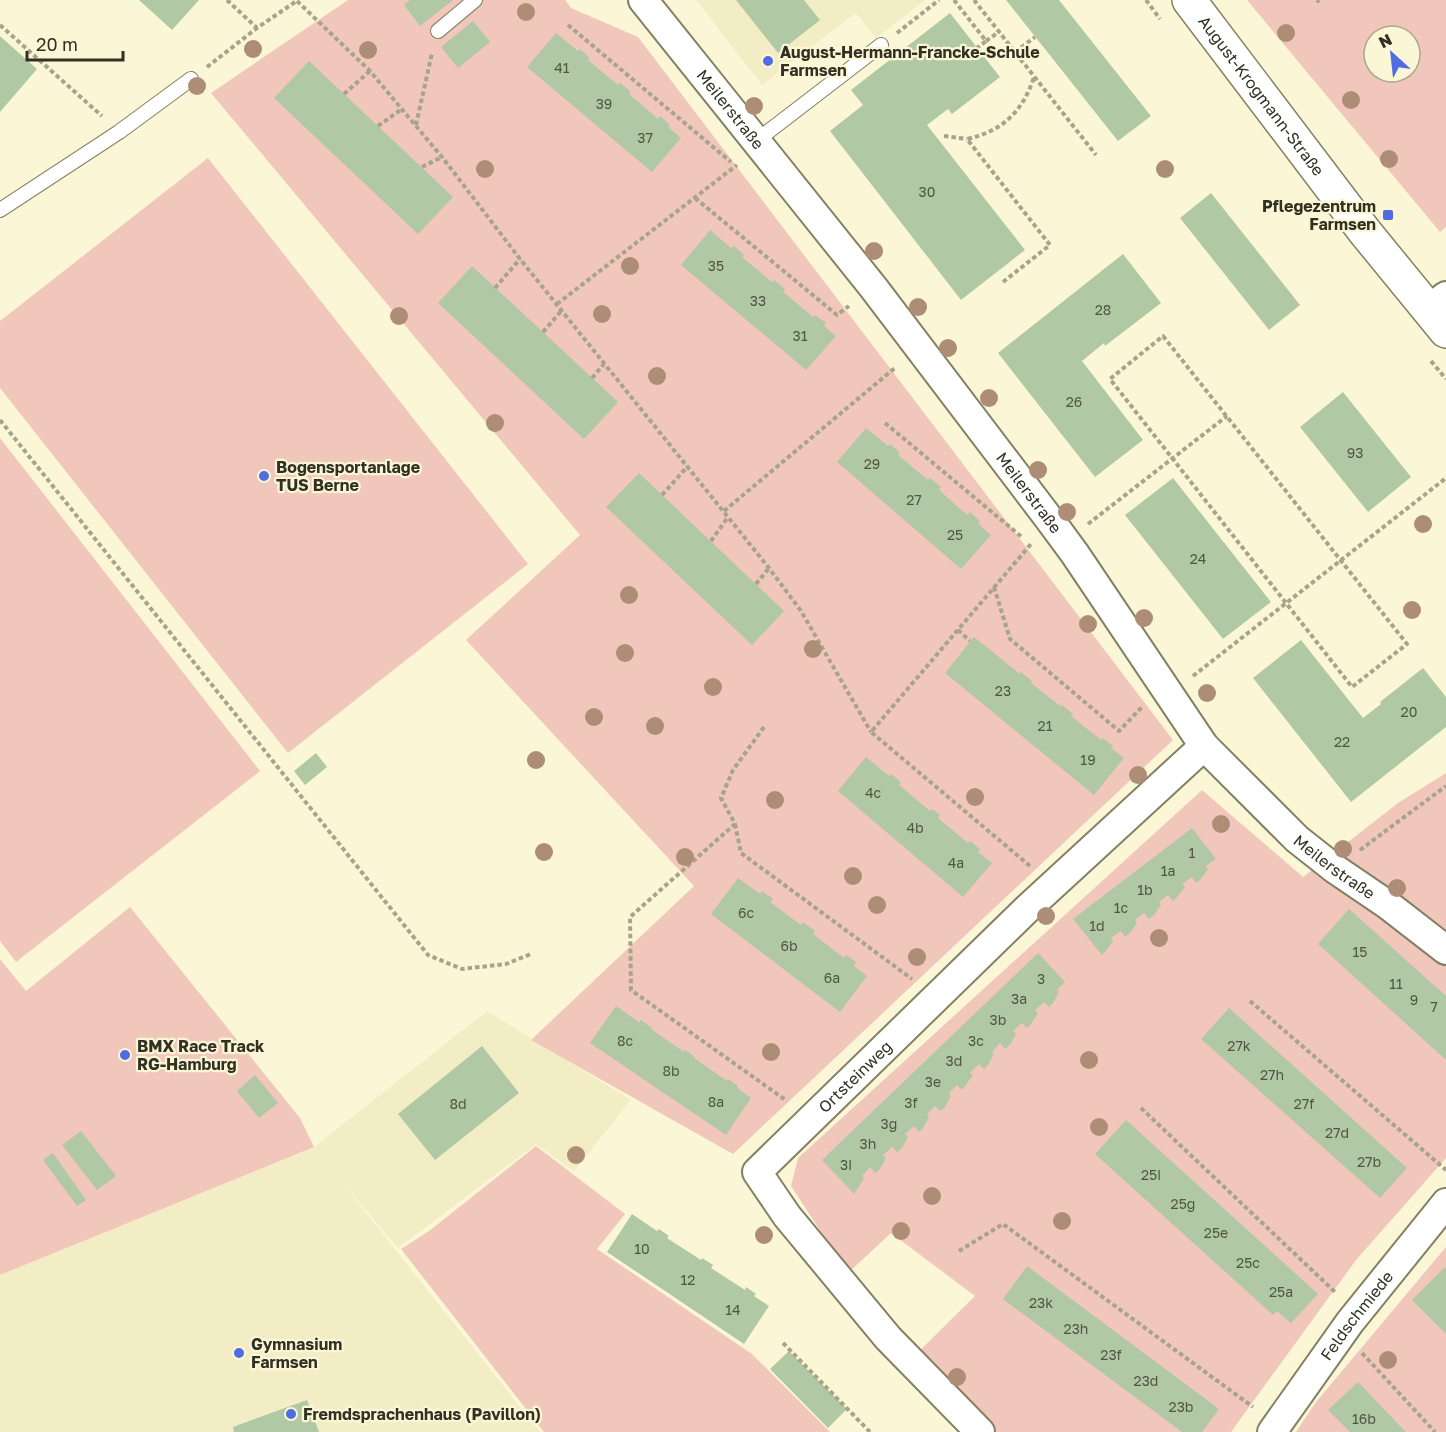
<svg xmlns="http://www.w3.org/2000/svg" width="1446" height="1432" viewBox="0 0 1446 1432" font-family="'Golos Text',sans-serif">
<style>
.built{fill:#f2edc4}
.green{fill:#f1c6bb;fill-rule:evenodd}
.building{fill:#b1c8a5}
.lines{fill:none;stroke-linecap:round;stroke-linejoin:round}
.service-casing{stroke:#848063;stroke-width:16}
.minor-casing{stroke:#848063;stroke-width:32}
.secondary-casing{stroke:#848063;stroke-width:36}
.path{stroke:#a6a48b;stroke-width:4;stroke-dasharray:4.5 3;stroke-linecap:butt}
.service{stroke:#fff;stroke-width:14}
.minor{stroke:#fff;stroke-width:28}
.secondary{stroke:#fff;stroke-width:33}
.tree{fill:#ae8d77}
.poi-dot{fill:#4f6ce0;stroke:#fbf7d6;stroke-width:2}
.labels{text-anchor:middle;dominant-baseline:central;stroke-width:4.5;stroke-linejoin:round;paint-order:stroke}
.number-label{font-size:14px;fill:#515644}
.poi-label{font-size:16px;font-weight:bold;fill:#313023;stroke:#fbf7d6;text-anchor:start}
.street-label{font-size:16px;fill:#313023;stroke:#fbf7d6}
</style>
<rect width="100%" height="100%" fill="#fbf7d6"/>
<!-- built -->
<path class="built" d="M696,0H925L876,38L856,13L762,85Z
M487,1011L631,1100L574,1171L536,1144L398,1248L336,1175L540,1432H0V1275L314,1147Z"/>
<!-- green -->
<path class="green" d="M348,0H565L571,8L638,37L1173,740L733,1154L531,1040L694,886L466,640L580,535L211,93Z
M1247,0H1446V227L1440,232ZM1374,36H1410V72H1374Z
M208,158L528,564L288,753L0,388V321Z
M0,438L260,771L16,962L0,941Z
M1446,773V1158L1356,1260L1231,1432H989L900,1370L975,1296L891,1233L848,1273L791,1186L798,1158L1202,790L1303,877L1398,803Z
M130,907L300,1118L314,1147L0,1275V959L26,991Z
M536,1146L625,1214L597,1249L752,1354L830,1432H544L401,1249L429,1231Z
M1446,1247V1432H1296L1316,1402Z"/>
<!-- building -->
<path class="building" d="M139,0H199L172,30Z
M410,0H453L420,26L404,5Z
M736,0H804L820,20L778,53Z
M1006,0H1059L1151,116L1118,141Z
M950,13L1000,77L952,114L948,109L927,125L1025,250L961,300L830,131L863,105L851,90Z
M473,21L490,42L458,68L441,47Z
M556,33L578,51L580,49L589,57L588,60L618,85L620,83L631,92L629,94L658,119L660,116L670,125L668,127L681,138L652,172L527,67Z
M0,36L37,69L0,112Z
M309,61L453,197L418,234L274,98Z
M1211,193L1300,305L1269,330L1180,218Z
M710,230L731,248L734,246L744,255L742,257L772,282L774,280L785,289L783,292L813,317L815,315L826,323L824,326L836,336L806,370L681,265Z
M1123,254L1161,303L1105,346L1104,343L1082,361L1143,440L1095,477L998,353Z
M472,266L618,402L584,439L438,303Z
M1343,392L1411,477L1368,512L1300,427Z
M866,428L888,446L890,444L900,453L898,455L928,480L930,478L941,487L939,490L967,515L970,512L980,521L978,523L991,535L961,569L837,462Z
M639,473L784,611L752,645L606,507Z
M1173,478L1271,602L1223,639L1125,515Z
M974,637L1020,674L1021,672L1032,681L1031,683L1060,706L1062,705L1073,714L1071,716L1101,740L1103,738L1113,746L1111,748L1124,758L1094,795L945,673Z
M1301,640L1363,718L1381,704L1380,702L1423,668L1446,697V727L1351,802L1253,678Z
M316,753L327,767L305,785L294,771Z
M866,757L889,776L891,774L901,782L899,785L930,811L932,809L940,815L938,818L968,843L970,841L980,849L978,852L992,863L963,897L838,791Z
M1192,828L1216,859L1206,866L1208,869L1201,879L1196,883L1192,877L1182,884L1185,887L1177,897L1173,901L1168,895L1159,902L1161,905L1154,915L1149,919L1144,913L1135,920L1137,923L1130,933L1125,937L1121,931L1111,938L1113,941L1106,951L1102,955L1073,919Z
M738,878L760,894L762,891L773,899L770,902L801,925L803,922L815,931L813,934L844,958L846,955L856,962L854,966L867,976L840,1012L711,914Z
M1349,909L1446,996V1060L1318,944Z
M1038,953L1065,982L1057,990L1059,992L1053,1003L1049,1007L1044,1002L1035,1010L1038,1013L1031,1024L1027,1028L1022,1023L1013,1031L1016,1034L1010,1045L1005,1049L1000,1043L992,1052L994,1054L988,1065L984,1069L979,1064L970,1073L973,1075L962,1090L957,1085L949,1093L951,1096L945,1107L941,1111L935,1106L927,1114L929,1117L923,1128L919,1132L914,1126L905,1134L908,1137L902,1148L897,1152L892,1147L883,1155L886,1158L880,1169L875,1173L870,1167L862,1176L864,1178L854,1194L822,1160Z
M616,1006L639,1022L641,1020L652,1028L651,1029L684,1052L685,1050L695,1057L694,1058L727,1081L728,1079L738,1086L737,1088L751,1098L726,1135L590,1043Z
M1229,1008L1407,1168L1380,1198L1201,1039Z
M482,1046L519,1093L435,1160L398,1114Z
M255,1075L278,1103L259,1118L237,1091Z
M1126,1120L1318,1294L1291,1323L1277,1311L1273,1315L1095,1154Z
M81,1131L116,1176L97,1190L62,1145Z
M53,1153L86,1200L77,1206L43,1160Z
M632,1214L657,1231L659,1229L669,1236L667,1238L701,1260L702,1258L713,1265L711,1268L745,1290L746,1287L756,1294L754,1296L769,1306L744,1344L607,1252Z
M1027,1266L1219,1409L1202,1432H1182L1003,1299Z
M1445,1267L1446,1269V1334L1412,1300Z
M789,1351L847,1409L828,1428L770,1369Z
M1358,1382L1400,1426L1406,1432H1350L1328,1410Z
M307,1400L319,1432H234L233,1427Z"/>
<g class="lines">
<defs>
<path id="service" d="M438,31L475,0
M756,141L881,45
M0,210L119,132L191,79"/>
<g id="minor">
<path id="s1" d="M643,0L873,287L1050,520L1075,554L1204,746L1297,839L1335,869L1388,905L1446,950"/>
<path d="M1428,310L1446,296"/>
<path id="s2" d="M980,1432L888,1338L787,1216L757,1172L1028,908L1204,746"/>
<path id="s3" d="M1272,1432L1350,1322L1446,1203"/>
</g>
<g id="secondary">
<path id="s4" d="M1189,0L1365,232L1446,331"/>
</g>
</defs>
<!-- service casing -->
<use href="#service" class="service-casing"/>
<!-- minor casing -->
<use href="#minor" class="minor-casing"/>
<!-- secondary casing -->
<use href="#secondary" class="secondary-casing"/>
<!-- path -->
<path class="path" d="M227,0L257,28
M954,0L986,41L977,48
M974,0L1096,155
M1146,0L1160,19
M1317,0L1318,1L1319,0
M297,1L370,71L416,126L442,157L520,259L769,568L801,611L871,732
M0,25L102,116
M568,25L731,162
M897,33L939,0
M986,41L999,32
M1015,52L1035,37
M207,67L257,28L298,0
M344,94L370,71
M416,125L432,53
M378,126L402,109
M944,136L967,139
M422,167L442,157
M695,198L837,315L849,306
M1003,282L1050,245L967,139C1003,131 1023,111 1034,77
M495,288L520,259
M557,304L737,165
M543,332L562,310
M1163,336L1407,644L1352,687L1110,379Z
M1431,361L1446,379
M592,378L604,364
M0,420L428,955L462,969L506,964L531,954
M885,423L1023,538
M662,495L688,466
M724,511L896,367
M1088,524L1227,416
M711,541L728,517
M756,584L769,568
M994,587L1010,639L1119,731L1142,707
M958,630L970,641
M1193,676L1446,478
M764,727L733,770L721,798L735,824L630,917L631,990L787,1101
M735,824L741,853L912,979
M1360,850L1446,786
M1030,866L871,732L1031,544
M1250,1001L1446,1170
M1141,1108L1335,1292
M959,1251L1003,1224L1253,1407
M783,1343L870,1432
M1362,1353L1435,1432"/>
<!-- service -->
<use href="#service" class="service"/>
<!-- minor -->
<use href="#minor" class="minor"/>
<!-- secondary -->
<use href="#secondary" class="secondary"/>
</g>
<!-- trees -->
<g class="tree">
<circle cx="526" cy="12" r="9"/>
<circle cx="1286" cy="33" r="9"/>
<circle cx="253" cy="49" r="9"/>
<circle cx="368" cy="50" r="9"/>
<circle cx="197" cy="86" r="9"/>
<circle cx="1351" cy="100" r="9"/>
<circle cx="754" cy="106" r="9"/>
<circle cx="1389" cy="159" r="9"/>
<circle cx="485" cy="169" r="9"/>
<circle cx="1165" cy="169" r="9"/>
<circle cx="874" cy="251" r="9"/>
<circle cx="630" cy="266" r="9"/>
<circle cx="918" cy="307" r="9"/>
<circle cx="602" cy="314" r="9"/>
<circle cx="399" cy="316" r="9"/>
<circle cx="948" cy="348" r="9"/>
<circle cx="657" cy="376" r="9"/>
<circle cx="989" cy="398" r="9"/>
<circle cx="495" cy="423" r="9"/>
<circle cx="1038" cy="470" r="9"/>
<circle cx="1067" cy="512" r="9"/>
<circle cx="1423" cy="524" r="9"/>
<circle cx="629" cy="595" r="9"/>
<circle cx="1412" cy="610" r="9"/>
<circle cx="1144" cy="618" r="9"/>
<circle cx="1088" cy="624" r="9"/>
<circle cx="813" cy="649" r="9"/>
<circle cx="625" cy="653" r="9"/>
<circle cx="713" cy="687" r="9"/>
<circle cx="1207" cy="693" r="9"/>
<circle cx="594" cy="717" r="9"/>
<circle cx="655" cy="726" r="9"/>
<circle cx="536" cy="760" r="9"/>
<circle cx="1138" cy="775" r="9"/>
<circle cx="975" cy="797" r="9"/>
<circle cx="775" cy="800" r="9"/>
<circle cx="1221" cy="824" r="9"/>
<circle cx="1343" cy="849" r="9"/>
<circle cx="544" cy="852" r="9"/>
<circle cx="685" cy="857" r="9"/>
<circle cx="853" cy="876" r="9"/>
<circle cx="1397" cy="888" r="9"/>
<circle cx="877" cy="905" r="9"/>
<circle cx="1046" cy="916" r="9"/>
<circle cx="1159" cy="938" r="9"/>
<circle cx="917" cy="957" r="9"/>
<circle cx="771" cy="1052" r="9"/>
<circle cx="1089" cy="1060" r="9"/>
<circle cx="1099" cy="1127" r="9"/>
<circle cx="576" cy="1155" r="9"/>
<circle cx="932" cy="1196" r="9"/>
<circle cx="1062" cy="1221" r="9"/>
<circle cx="901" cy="1231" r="9"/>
<circle cx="764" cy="1235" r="9"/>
<circle cx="1388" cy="1360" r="9"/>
<circle cx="957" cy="1377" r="9"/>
</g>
<!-- markers -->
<g class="poi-dot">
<circle cx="768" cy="61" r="6"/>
<rect x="1382" y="209" width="12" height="12" rx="3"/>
<circle cx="264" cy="476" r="6"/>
<circle cx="125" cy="1055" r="6"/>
<circle cx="239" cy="1353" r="6"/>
<circle cx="291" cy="1414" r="6"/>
</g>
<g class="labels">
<!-- number labels -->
<g class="number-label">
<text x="562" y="67">41</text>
<text x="604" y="103">39</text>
<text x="645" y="137">37</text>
<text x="927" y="191">30</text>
<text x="716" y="265">35</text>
<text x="758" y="300">33</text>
<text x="1103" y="309">28</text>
<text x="800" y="335">31</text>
<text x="1074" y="401">26</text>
<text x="1355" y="452">93</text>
<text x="872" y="463">29</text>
<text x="914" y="499">27</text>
<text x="955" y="534">25</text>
<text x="1198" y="558">24</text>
<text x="1003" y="690">23</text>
<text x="1409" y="711">20</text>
<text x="1045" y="725">21</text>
<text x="1342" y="741">22</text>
<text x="1088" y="759">19</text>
<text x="873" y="792">4c</text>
<text x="915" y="827">4b</text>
<text x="1192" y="852">1</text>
<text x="956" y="862">4a</text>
<text x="1168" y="870">1a</text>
<text x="1145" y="889">1b</text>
<text x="1121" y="907">1c</text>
<text x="746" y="912">6c</text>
<text x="1097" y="925">1d</text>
<text x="789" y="945">6b</text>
<text x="1360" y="951">15</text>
<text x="832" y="977">6a</text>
<text x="1041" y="978">3</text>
<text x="1396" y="983">11</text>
<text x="1019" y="998">3a</text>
<text x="1414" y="999">9</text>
<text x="1434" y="1006">7</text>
<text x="998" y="1019">3b</text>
<text x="625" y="1040">8c</text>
<text x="976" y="1040">3c</text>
<text x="1239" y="1045">27k</text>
<text x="954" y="1060">3d</text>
<text x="671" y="1070">8b</text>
<text x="1272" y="1074">27h</text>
<text x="933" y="1081">3e</text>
<text x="716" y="1101">8a</text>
<text x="911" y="1102">3f</text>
<text x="458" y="1103">8d</text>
<text x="1304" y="1103">27f</text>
<text x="889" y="1123">3g</text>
<text x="1337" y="1132">27d</text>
<text x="868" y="1143">3h</text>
<text x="1369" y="1161">27b</text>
<text x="846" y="1164">3i</text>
<text x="1151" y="1174">25i</text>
<text x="1183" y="1203">25g</text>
<text x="1216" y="1232">25e</text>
<text x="642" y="1248">10</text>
<text x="1248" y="1262">25c</text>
<text x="688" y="1279">12</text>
<text x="1281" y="1291">25a</text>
<text x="1041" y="1302">23k</text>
<text x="733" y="1309">14</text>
<text x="1076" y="1328">23h</text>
<text x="1111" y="1354">23f</text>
<text x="1146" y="1380">23d</text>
<text x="1181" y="1406">23b</text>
<text x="1364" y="1418">16b</text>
</g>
<!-- poi labels -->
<g class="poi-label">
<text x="780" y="52">August-Hermann-Francke-Schule<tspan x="780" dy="18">Farmsen</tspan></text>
<text x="1376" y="206" text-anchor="end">Pflegezentrum<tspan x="1376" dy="18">Farmsen</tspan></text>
<text x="276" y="467">Bogensportanlage<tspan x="276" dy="18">TUS Berne</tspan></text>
<text x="137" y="1046">BMX Race Track<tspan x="137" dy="18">RG-Hamburg</tspan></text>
<text x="251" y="1344">Gymnasium<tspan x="251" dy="18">Farmsen</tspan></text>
<text x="303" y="1414">Fremdsprachenhaus (Pavillon)</text>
</g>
<!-- street labels -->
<g class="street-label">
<text stroke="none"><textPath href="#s4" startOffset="120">August-Krogmann-Straße</textPath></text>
<text stroke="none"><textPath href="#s1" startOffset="140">Meilerstraße</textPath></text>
<text stroke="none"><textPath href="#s1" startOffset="626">Meilerstraße</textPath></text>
<text stroke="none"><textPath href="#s1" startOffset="1112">Meilerstraße</textPath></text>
<text stroke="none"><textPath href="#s2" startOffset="480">Ortsteinweg</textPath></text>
<text stroke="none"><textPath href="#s3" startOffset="144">Feldschmiede</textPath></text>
</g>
</g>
<!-- north arrow -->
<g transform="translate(1392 54) rotate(333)"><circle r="28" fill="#fbf7d6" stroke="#aaa78e" stroke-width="1.5"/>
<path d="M0-4.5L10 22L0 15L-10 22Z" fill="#4f6ce0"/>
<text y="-9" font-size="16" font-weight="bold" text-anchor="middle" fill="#313023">N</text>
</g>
<!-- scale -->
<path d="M27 51v9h96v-9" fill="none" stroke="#313023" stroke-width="3"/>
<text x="36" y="51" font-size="18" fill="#313023" stroke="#fbf7d6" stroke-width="4.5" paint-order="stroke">20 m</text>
</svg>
